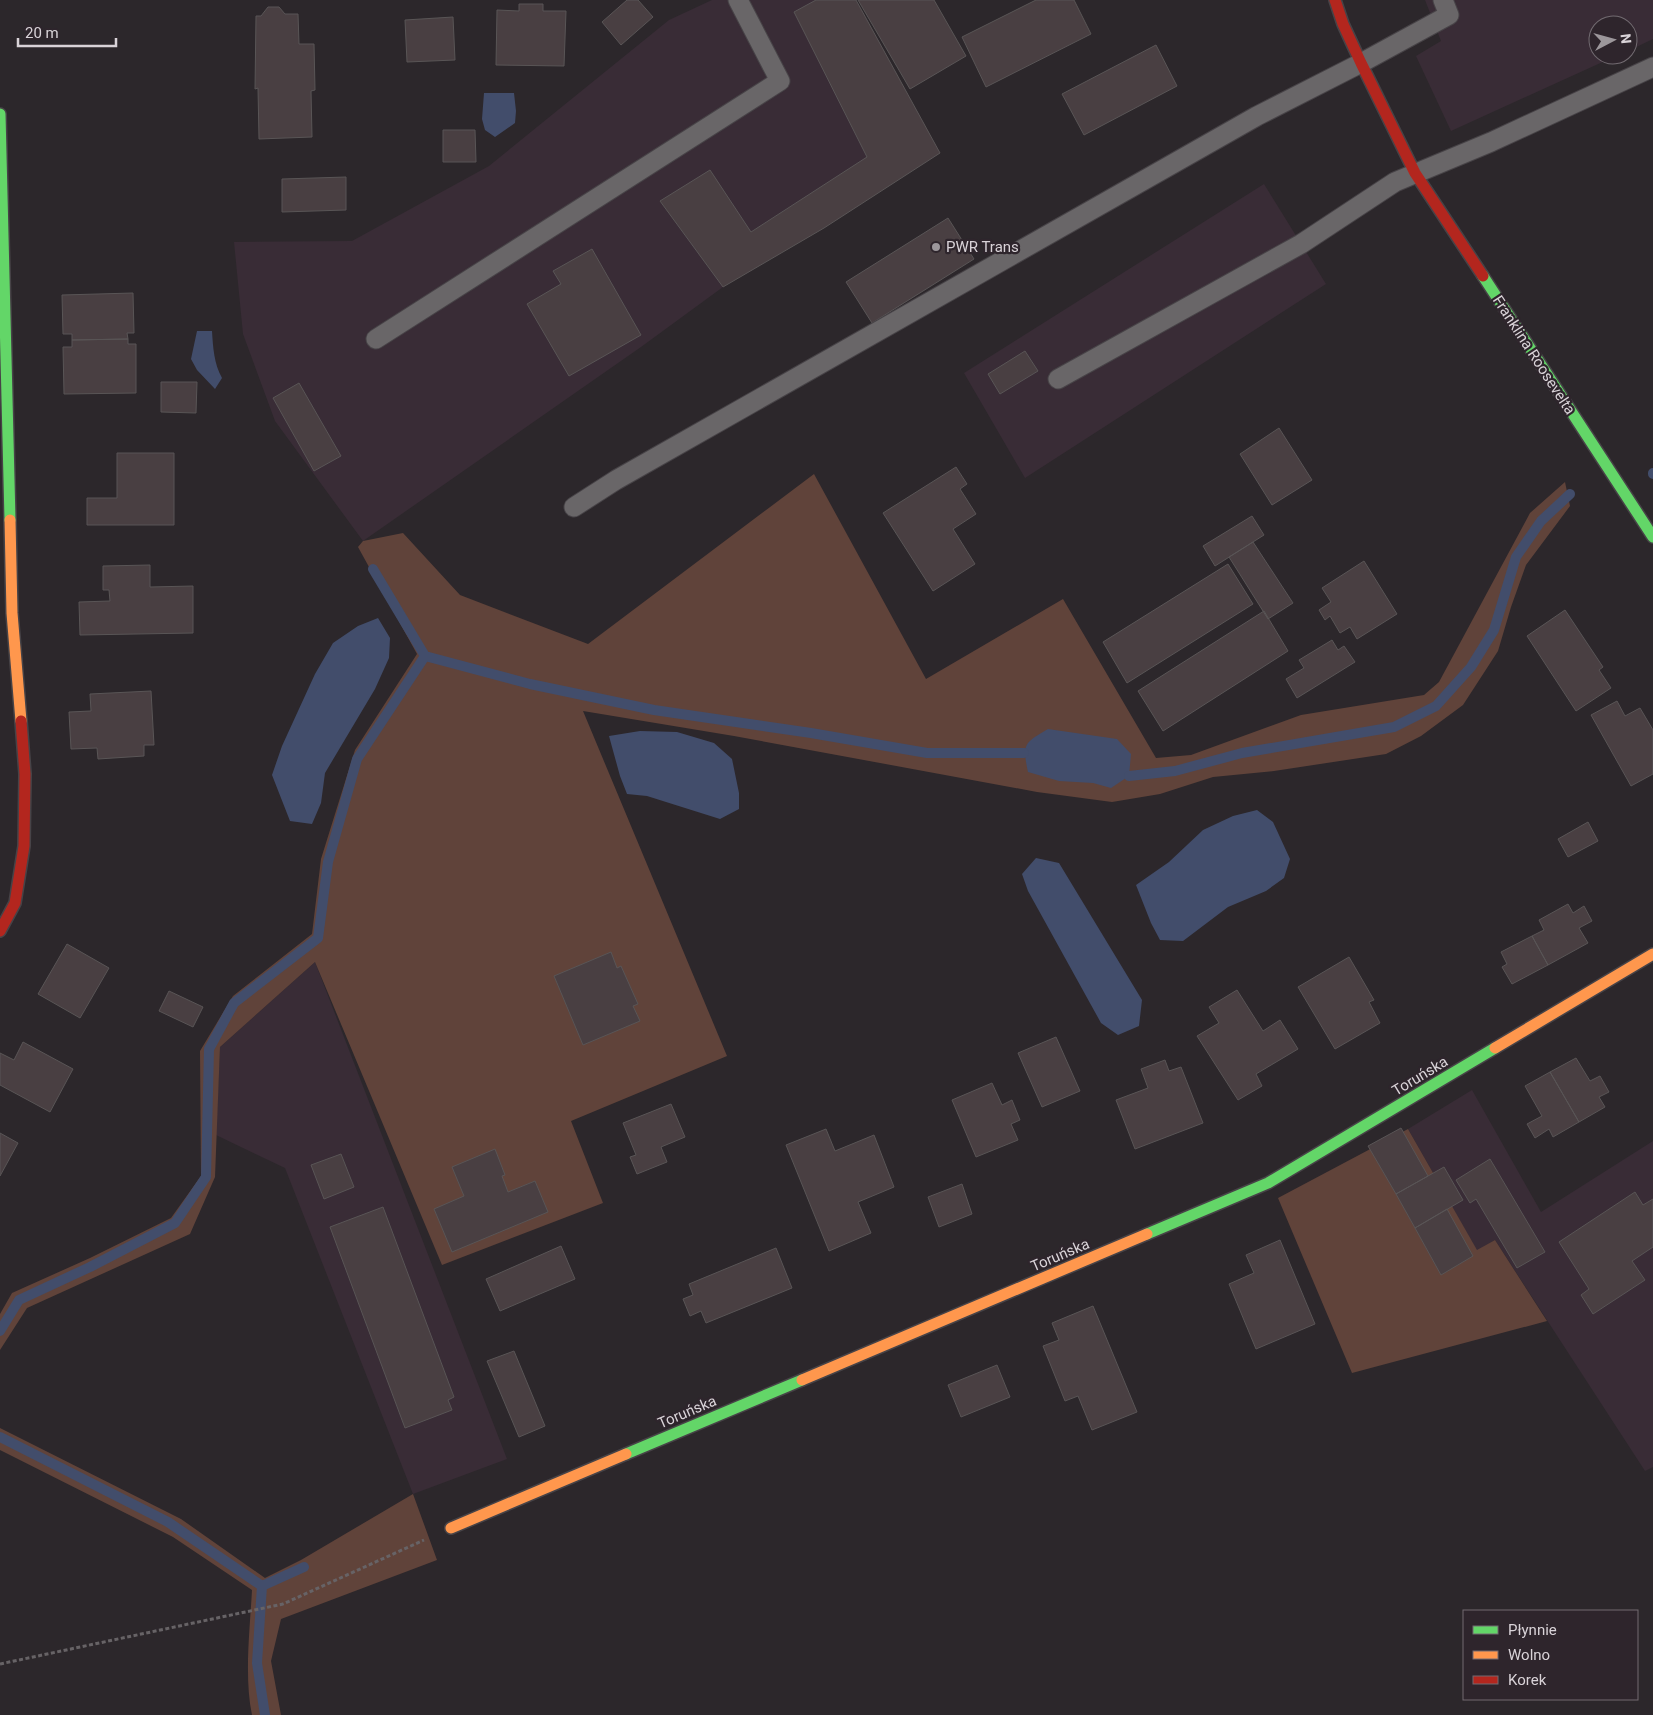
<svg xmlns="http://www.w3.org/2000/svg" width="1653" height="1715" viewBox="0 0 1653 1715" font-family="Roboto,sans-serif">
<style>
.built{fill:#392c36}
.green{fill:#60433a}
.water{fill:#424d6b}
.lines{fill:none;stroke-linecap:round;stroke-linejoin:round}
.stream{stroke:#424d6b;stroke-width:10}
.building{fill:#493f42;stroke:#595556}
.lane-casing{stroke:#474347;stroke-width:21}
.fast-casing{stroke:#474347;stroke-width:14}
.slow-casing{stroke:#474347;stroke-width:14}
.jam-casing{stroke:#474347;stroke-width:14}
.path{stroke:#676366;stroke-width:3;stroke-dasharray:4 2.5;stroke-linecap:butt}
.lane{stroke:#696668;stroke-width:19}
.fast{stroke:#63d668;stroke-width:11}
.slow{stroke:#ff974d;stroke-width:11}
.jam{stroke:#b3261e;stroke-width:11}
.poi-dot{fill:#9c979b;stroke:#2e252c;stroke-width:2}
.labels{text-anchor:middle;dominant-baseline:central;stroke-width:4.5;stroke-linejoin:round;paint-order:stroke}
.poi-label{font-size:15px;fill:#d9d3d8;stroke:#2e252c;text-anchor:start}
.street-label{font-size:15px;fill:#d9d3d8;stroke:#2e252c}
</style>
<rect width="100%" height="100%" fill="#2c272b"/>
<!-- built -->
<path class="built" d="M712,0H856L940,153L723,287L641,347L363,541L275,421L243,334L234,242L352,241L489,166L669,20Z
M1425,0H1653V39L1628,51V25H1598V55H1618L1451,131L1416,56L1441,41Z
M1264,184L1326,284L1025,478L964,373Z
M315,962L507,1459L413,1494L285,1168L216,1135L220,1047Z
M1472,1090L1541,1212L1653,1141V1467L1645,1471L1495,1240L1477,1251L1408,1129Z"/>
<!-- green -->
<path class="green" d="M814,474L926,679L1063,599L1156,758L1191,755L1301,715L1424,695L1439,682L1530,513L1565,482L1570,506L1526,565L1511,607L1498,651L1463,705L1421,736L1386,754L1274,771L1213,777L1160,794L1112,802L1037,792L734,736L583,711L727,1056L571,1121L603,1203L442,1265L315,962L220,1047L215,1177L190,1234L27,1308L0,1350V1314L12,1293L90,1258L171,1218L201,1176L200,1051L233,996L312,934L321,859L355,750L417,654L358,547L363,541L403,533L460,595L588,644Z
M1408,1129L1477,1250L1495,1240L1547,1321L1352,1373L1278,1198Z
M0,1428L181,1519L265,1578L301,1560L413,1494L437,1560L281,1619L271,1661L281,1715H252C244,1677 250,1629 252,1590L173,1537L0,1450Z"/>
<!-- water -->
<path class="water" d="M484,93H514L516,111L515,123L495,137L485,130L482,119Z
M197,331H212C213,347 214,364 222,378L215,389L197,370L191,359Z
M378,618L390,638L389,658L375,689L325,773L321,803L312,824L290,821L272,775L282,746L315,674L333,643L358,626Z
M1048,729L1117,739L1131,754L1129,776L1111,788L1093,783L1059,781L1028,772C1022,744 1024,743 1048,729Z
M640,731L677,732L714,743L732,759L739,793V809L720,819L647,796L627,794L620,776L609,736Z
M1257,810L1273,822L1290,859L1284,878L1266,891L1228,907L1183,941L1160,940L1151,923L1136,885L1169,862L1203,830L1233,816Z
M1036,858L1059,863L1142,1000L1139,1026L1118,1035L1101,1023L1028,891L1022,874Z"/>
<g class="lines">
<!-- stream -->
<path class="stream" d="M1653,473V474
M373,569L425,656L530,684L654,710L811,733L927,753H1024
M1129,776L1175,771L1242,753L1394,727L1436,706L1471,667L1494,630L1516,557L1541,521L1570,494
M0,1331L19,1300L90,1267L175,1223L206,1177L209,1049L234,1003L318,938L328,862L357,759L425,656
M0,1437L168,1522L262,1586L257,1663L265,1715
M262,1586L304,1567"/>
</g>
<!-- building -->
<path class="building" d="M627,0H638L653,17L621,45L602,22Z
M816,0H856L940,153L824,228L723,287L660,201L710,170L751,232L867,157L794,12Z
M858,0H934L966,56L910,89Z
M1036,0H1074L1091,34L986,87L962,37Z
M519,4H543V11H566L564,66L496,65L497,10L519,11Z
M268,7H279L285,14H298L299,44H314L315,90L311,91L312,137L259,139L258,88L255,89L256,16H261Z
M453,17L455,60L407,62L405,20Z
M1156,45L1177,86L1084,135L1062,94Z
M443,130H475L476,162H443Z
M346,177V210L282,212V179Z
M948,218L974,259L872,323L846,282Z
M592,249L641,335L569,376L527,304L561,284L553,271Z
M133,293L134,333H127L128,339L72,340V334H63L62,295Z
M128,339V344H136V393L64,394L63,347H72V340Z
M1025,351L1038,371L1000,394L988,374Z
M161,382H197L196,413L161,412Z
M299,383L341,456L314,471L273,398Z
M1279,428L1312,480L1272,505L1240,454Z
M117,453H174V525H87V498H117Z
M956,467L967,484L960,489L976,514L953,529L975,564L933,591L883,513Z
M1252,516L1264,535L1215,566L1203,546Z
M1253,542L1293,603L1268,619L1229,557Z
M1364,561L1397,614L1357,639L1350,627L1340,633L1330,616L1325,620L1319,610L1331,602L1322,588Z
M1228,564L1253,604L1127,683L1103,642Z
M150,565V587L193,586V633L80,635L79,602L110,601L109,590H103V566Z
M1565,610L1603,667L1599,670L1611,688L1576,711L1527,636Z
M1264,611L1288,651L1163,731L1138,691Z
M1332,640L1338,650L1344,646L1355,662L1297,698L1286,679L1304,668L1299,660Z
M151,691L154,745H144V756L98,759L97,748L71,749L69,712L91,711L90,694Z
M1617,701L1625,716L1640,708L1653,730V774L1631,786L1591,715Z
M1588,822L1598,841L1568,857L1558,839Z
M1568,904L1573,913L1584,906L1592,921L1579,928L1588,943L1548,965L1532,936L1544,930L1539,920Z
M1532,936L1548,965L1512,984L1502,967L1507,964L1501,952Z
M67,944L109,968L80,1018L38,994Z
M611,952L617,968L621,966L638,1004L633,1006L640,1021L583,1045L554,976Z
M1349,957L1374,1000L1369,1002L1380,1023L1335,1049L1298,987Z
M1237,990L1263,1031L1280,1020L1298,1049L1256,1074L1262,1086L1238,1100L1197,1036L1219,1023L1209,1007Z
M169,991L203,1007L193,1027L159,1011Z
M1056,1037L1080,1091L1042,1107L1018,1053Z
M23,1042L73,1069L50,1112L0,1085V1053L14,1060Z
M1576,1058L1590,1081L1600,1076L1609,1092L1599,1097L1605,1107L1579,1122L1550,1072Z
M1165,1060L1169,1071L1181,1067L1203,1123L1135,1149L1116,1100L1148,1088L1141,1069Z
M1550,1072L1579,1122L1553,1137L1549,1129L1535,1138L1527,1124L1542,1116L1525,1086Z
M992,1083L1002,1105L1012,1100L1020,1120L1011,1124L1018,1140L976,1157L952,1100Z
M671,1104L685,1137L661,1147L667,1162L637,1174L630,1157L636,1155L623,1123Z
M1401,1128L1428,1176L1396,1194L1368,1146Z
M826,1129L835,1151L874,1135L894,1187L858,1202L871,1233L829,1251L786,1145Z
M0,1133L18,1143L0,1176Z
M495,1149L505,1175L502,1176L508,1192L535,1181L548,1212L452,1252L434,1209L464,1196L452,1167Z
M341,1154L354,1187L324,1199L311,1165Z
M1490,1159L1545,1252L1517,1268L1476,1199L1470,1203L1456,1180Z
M1444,1167L1463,1200L1415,1228L1396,1194Z
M962,1184L972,1214L939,1227L928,1197Z
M1635,1192L1643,1205L1653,1199V1247L1632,1261L1645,1280L1593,1314L1581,1295L1589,1289L1559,1242Z
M383,1207L454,1397L448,1400L452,1410L405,1428L330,1227Z
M1447,1209L1473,1256L1441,1275L1415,1228Z
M1280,1240L1315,1324L1256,1349L1229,1284L1254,1273L1246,1255Z
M561,1246L575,1279L500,1311L486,1279Z
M776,1248L792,1288L706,1323L701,1311L690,1316L683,1299L693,1295L689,1284Z
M1093,1306L1137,1412L1092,1430L1078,1396L1065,1401L1043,1346L1059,1340L1052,1323Z
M514,1351L545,1426L519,1437L487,1361Z
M997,1365L1010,1397L961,1417L948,1385Z"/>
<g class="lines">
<defs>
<path id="lane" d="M376,339L780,81L738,0
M1058,379L1301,244L1395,182L1491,142L1653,67
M574,507L616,480L1257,116L1361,63L1449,15L1443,0"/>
<path id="fast" d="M0,114L10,520
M1483,276L1653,537
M1147,1234L1268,1183L1495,1048
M626,1454L802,1380"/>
<path id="slow" d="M10,520L12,613L21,721
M1495,1048L1653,954
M802,1380L1147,1234
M451,1528L626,1454"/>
<path id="jam" d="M1335,0L1343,24L1361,63L1415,173L1483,276
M0,931L15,903L24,846L25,774L21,721"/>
</defs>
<!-- lane casing -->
<use href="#lane" class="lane-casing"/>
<!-- fast casing -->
<use href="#fast" class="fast-casing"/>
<!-- slow casing -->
<use href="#slow" class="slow-casing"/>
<!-- jam casing -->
<use href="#jam" class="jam-casing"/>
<!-- path -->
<path class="path" d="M0,1664L283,1604L424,1540"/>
<!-- lane -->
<use href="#lane" class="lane"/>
<!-- fast -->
<use href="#fast" class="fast"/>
<!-- slow -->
<use href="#slow" class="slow"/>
<!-- jam -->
<use href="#jam" class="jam"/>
</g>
<!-- markers -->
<circle class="poi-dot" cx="936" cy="247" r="5"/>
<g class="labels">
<!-- poi labels -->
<g class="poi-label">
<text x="946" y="247">PWR Trans</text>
</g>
<!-- street labels -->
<g class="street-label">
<text transform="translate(1534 355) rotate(57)">Franklina Roosevelta</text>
<text transform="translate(1420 1076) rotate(-31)">Toruńska</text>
<text transform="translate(1060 1255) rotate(-23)">Toruńska</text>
<text transform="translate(687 1412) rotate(-23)">Toruńska</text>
</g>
</g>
<!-- legend -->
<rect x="1463" y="1610" width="175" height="90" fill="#2e252c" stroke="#726b71"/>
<rect x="1473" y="1626" width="25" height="8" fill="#63d668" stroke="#726b71"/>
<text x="1508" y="1635" font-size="15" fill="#d9d3d8">Płynnie</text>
<rect x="1473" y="1651" width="25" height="8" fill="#ff974d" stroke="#726b71"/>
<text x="1508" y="1660" font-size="15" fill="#d9d3d8">Wolno</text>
<rect x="1473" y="1676" width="25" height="8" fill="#b3261e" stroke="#726b71"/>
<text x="1508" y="1685" font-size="15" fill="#d9d3d8">Korek</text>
<!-- north arrow -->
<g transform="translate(1613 40) rotate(84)"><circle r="24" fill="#2e252c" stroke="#726b71"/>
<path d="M0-4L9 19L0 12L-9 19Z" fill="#9c979b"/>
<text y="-8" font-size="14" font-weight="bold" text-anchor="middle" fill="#d9d3d8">N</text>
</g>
<!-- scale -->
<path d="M18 38v8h98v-8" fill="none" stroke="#d9d3d8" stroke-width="2.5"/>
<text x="25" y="38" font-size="15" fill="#d9d3d8" stroke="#2e252c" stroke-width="4" paint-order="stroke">20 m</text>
</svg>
